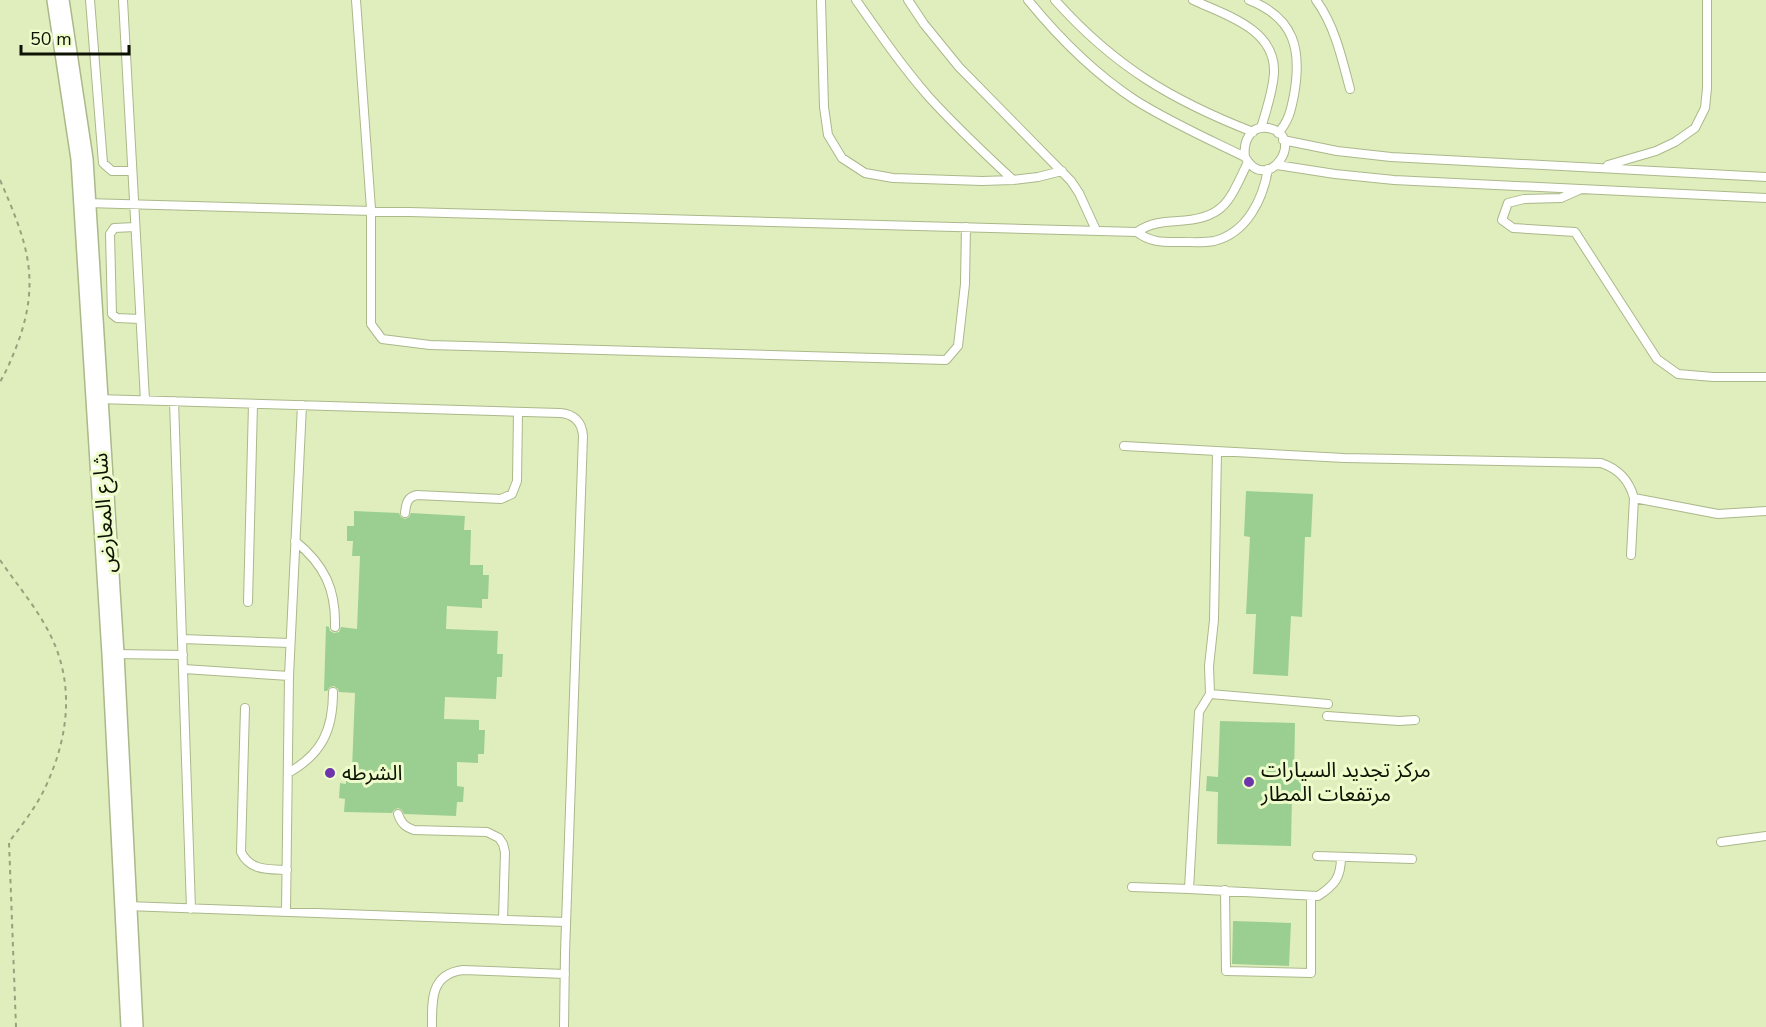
<svg xmlns="http://www.w3.org/2000/svg" width="1766" height="1027" viewBox="0 0 1766 1027" font-family="'Nunito Sans','Noto Sans Arabic',sans-serif">
<style>
.building{fill:#9bcf92}
.lines{fill:none;stroke-linecap:round;stroke-linejoin:round}
.service-casing{stroke:#abb88a;stroke-width:10}
.secondary-casing{stroke:#abb88a;stroke-width:24}
.path{stroke:#97a17d;stroke-width:2;stroke-dasharray:4.5 4.5;stroke-linecap:butt}
.service{stroke:#fff;stroke-width:8}
.secondary{stroke:#fff;stroke-width:21}
.poi-dot{fill:#6d35ac;stroke:#eefccb;stroke-width:2}
.labels{text-anchor:middle;dominant-baseline:central;stroke-width:6;stroke-linejoin:round;paint-order:stroke}
.street-label{font-size:21px;fill:#0d1203;stroke:#eefccb}
.poi-label{font-size:21px;fill:#0d1203;stroke:#eefccb;text-anchor:start}
</style>
<rect width="100%" height="100%" fill="#e0eebe"/>
<!-- building -->
<path class="building" d="M1246,491L1313,494L1311,537H1305L1302,617L1291,616L1288,676L1253,674L1256,614H1246L1250,537L1244,536Z
M354,511L399,513L401,517L405,519L409,517L411,513L465,516L464,530H471L470,565H483V575H489L488,599H482V608L447,606L446,629L498,631L497,654H503L502,677H497L496,699L445,697L444,719L479,720V730H485L484,754H478V763L457,762V786L464,787L463,802H457L456,816L404,814L402,810L398,808L394,810L392,813L344,812L345,799L339,798L340,783L346,784V769H352L355,693L339,692L338,689L334,686L330,687L327,691H324L326,626L329,627L330,631L334,633L339,632L341,627L357,629L360,556H352L353,541H347V526H354Z
M1220,721L1295,723L1294,778H1301V795H1292L1291,846L1217,844L1218,792L1206,791L1207,776L1218,777Z
M1233,921L1291,923L1289,966L1232,964Z"/>
<g class="lines">
<defs>
<path id="service" d="M90,0L103,163L112,171H132
M123,0L145,400
M356,0L371,209V324L382,339L430,345L946,360L958,346L965,284L966,227
M821,0L824,107L828,135L842,158L865,173L893,178L982,181L1013,180L1038,177L1062,171
M856,0C879,33 902,66 928,96C955,126 984,153 1013,180
M908,0L924,24L959,67L1071,181L1079,193L1096,230
M1028,0C1059,38 1094,73 1135,100C1170,122 1208,139 1245,157C1268,197 1308,135 1268,128C1250,125 1243,142 1245,157
M1055,0C1114,66 1171,100 1253,132
M1193,0C1225,15 1276,29 1274,73C1273,91 1266,111 1261,128
M1249,0C1295,18 1302,50 1294,95C1291,110 1289,121 1278,133
M1316,0C1335,26 1342,59 1350,89
M1283,140L1337,151L1391,157L1766,177
M1277,165L1335,174L1394,180L1766,198
M1608,165L1656,151L1675,142L1695,128L1705,108L1707,88V0
M1579,190L1561,198L1524,199L1508,203L1502,220L1513,228L1575,232L1657,359L1678,374L1713,377H1766
M86,203L1137,232C1150,223 1162,222 1178,221C1225,219 1229,201 1248,162
M135,227L114,228L110,234L112,314L117,318L140,319
M1137,232C1151,243 1164,242 1181,242C1192,242 1204,243 1214,241C1247,233 1263,199 1268,169
M98,399L560,413C574,414 582,422 583,436L565,953L564,1027
M174,401L191,909
M1124,446L1344,458L1601,463C1619,469 1629,480 1634,498L1631,555
M1634,498L1718,514L1766,511
M405,513C406,504 407,497 417,495L501,499L512,494L517,481L518,412
M295,541C325,565 336,590 335,627
M248,602L253,404
M182,639L290,643
M114,654L183,655
M184,669L289,676
M1210,694L1328,704
M245,708L241,852C250,871 268,869 287,870
M1327,716L1399,721L1415,720
M288,773C322,754 333,730 333,692
M398,814C401,823 405,827 414,830L487,832L499,838L503,844L505,852L503,920
M1721,842L1766,836
M1317,856L1412,859
M1132,887L1189,889L1199,712L1210,694L1209,666L1214,620L1217,452
M1189,889L1318,896C1335,885 1341,877 1341,857
M1225,890L1226,971L1311,973V896
M127,906L566,922
M286,912L289,676L302,405
M432,1027C432,1001 430,974 463,970L565,974"/>
<path id="secondary" d="M58,0L82,159L113,654L132,1027"/>
</defs>
<!-- service casing -->
<use href="#service" class="service-casing"/>
<!-- secondary casing -->
<use href="#secondary" class="secondary-casing"/>
<!-- path -->
<path class="path" d="M0,180C26,240 42,279 17,345C12,358 7,370 0,382
M0,560C15,582 32,602 45,625C76,678 70,735 45,788C36,807 22,825 9,842L16,1027"/>
<!-- service -->
<use href="#service" class="service"/>
<!-- secondary -->
<use href="#secondary" class="secondary"/>
</g>
<!-- markers -->
<g class="poi-dot">
<circle cx="330" cy="773" r="6"/>
<circle cx="1249" cy="782" r="6"/>
</g>
<g class="labels">
<!-- street labels -->
<g class="street-label">
<text transform="translate(104 513) rotate(-94)">شارع المعارض</text>
</g>
<!-- poi labels -->
<g class="poi-label">
<text x="1261" y="770">مركز تجديد السيارات<tspan x="1261" dy="24">مرتفعات المطار</tspan></text>
<text x="342" y="773">الشرطه</text>
</g>
</g>
<!-- scale -->
<path d="M21 45v9h108v-9" fill="none" stroke="#0d1203" stroke-width="3"/>
<text x="30" y="45" font-size="18" fill="#0d1203" stroke="#eefccb" stroke-width="4.5" paint-order="stroke">50 m</text>
</svg>
